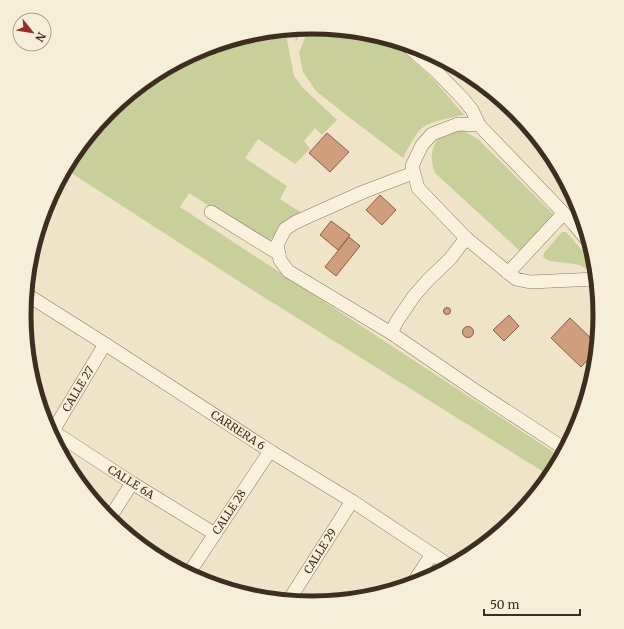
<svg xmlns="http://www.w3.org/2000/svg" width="624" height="629" font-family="Merriweather,serif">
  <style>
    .green { fill: #c9cf9b }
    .building { fill: #cf9f7d; stroke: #8d5f41 }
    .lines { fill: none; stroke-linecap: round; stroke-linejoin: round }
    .minor-casing { stroke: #8d765c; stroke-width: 14 }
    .minor { stroke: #faf1dc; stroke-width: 13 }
    .labels { text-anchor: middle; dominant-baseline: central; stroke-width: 3; stroke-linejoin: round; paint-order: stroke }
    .street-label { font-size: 11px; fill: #3d2e20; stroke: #f7eed8 }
    .rim { fill: none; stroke: #3d2e20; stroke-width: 5 }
  </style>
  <rect width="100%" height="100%" fill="#f0e4c8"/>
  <g class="green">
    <polygon points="306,27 296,41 293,28"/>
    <path d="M 315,27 L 368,32 L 388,38 L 433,79 L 464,115 C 453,117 431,121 422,128 C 414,135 408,149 403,158 L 346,115 L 316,91 L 303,72 L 299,53 L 306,35 Z"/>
    <polygon points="285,29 294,76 303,88 337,120 322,135 315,128 304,141 310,149 295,164 258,139 245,158 287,186 280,199 302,213 289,218 281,226 268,244 189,193 180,207 561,457 550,476 243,284 65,169 73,154 109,111 152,75 202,48 256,32"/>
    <path d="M 454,130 L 464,131 L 478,139 L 554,215 L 520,251 L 435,173 C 429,159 431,142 444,133 C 447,131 451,130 454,130 Z"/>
    <polygon points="562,232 566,232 595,265 596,274 591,272 580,265 567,263 549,261 543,257 544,253"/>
  </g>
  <g class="building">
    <polygon points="327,133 349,152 330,172 309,153"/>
    <polygon points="380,195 396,210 382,225 366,210"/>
    <polygon points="331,221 350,235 338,250 320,235"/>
    <polygon points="349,237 360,246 336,276 325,267"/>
    <circle cx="447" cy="311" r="3.5"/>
    <polygon points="509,315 519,326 504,341 493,330"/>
    <polygon points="570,318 597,344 596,351 581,367 551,338"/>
    <circle cx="468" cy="332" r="5.5"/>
  </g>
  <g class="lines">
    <g class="minor-casing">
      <g id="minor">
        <polyline points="404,43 436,71 464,100 472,110 479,125"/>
        <polyline points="413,173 363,192 296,222 285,229 277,245 280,260 288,271 391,333 476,391 565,449"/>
        <polyline points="211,212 279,254"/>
        <polyline points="582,216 574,224 479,125 458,124 432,134 422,145 412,166 418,188 466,238 516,279 530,282 597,279"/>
        <polyline points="574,224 591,245"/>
        <polyline points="508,273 563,214"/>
        <polyline points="26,294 105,344 270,451 352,501 450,566"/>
        <polyline points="391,333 397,321 414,296 428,280 450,259 466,238"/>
        <polyline points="48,428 132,483 215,534"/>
        <polyline points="51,434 105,344"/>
        <polyline points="109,519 132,483"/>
        <polyline points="189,573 270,451"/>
        <polyline points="413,583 432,554"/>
        <polyline points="289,600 352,501"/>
      </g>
    </g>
    <use href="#minor" class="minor"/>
  </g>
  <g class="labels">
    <g class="street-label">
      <text transform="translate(78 389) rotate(-59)">CALLE 27</text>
      <text transform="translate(238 430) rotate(33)">CARRERA 6</text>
      <text transform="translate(131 482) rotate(32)">CALLE 6A</text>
      <text transform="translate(229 512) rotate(-57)">CALLE 28</text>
      <text transform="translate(320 551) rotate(-58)">CALLE 29</text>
    </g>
  </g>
  <path d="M0 0H624V629H0ZM31 315a281 281 0 1 1 562 0a281 281 0 1 1-562 0Z" fill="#f7eed8" fill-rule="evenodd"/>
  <path class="rim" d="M31 315a281 281 0 1 1 562 0a281 281 0 1 1-562 0Z"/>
  <g transform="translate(32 32) rotate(120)"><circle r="19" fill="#f7eed8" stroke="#ada18e"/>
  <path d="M0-3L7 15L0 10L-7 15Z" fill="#9e2a2b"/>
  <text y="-6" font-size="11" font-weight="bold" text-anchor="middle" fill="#3d2e20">N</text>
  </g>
  <path d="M484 609v6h96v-6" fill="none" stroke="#3d2e20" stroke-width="2"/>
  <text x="490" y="609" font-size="12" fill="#3d2e20" stroke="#f7eed8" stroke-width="3" paint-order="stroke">50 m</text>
</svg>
